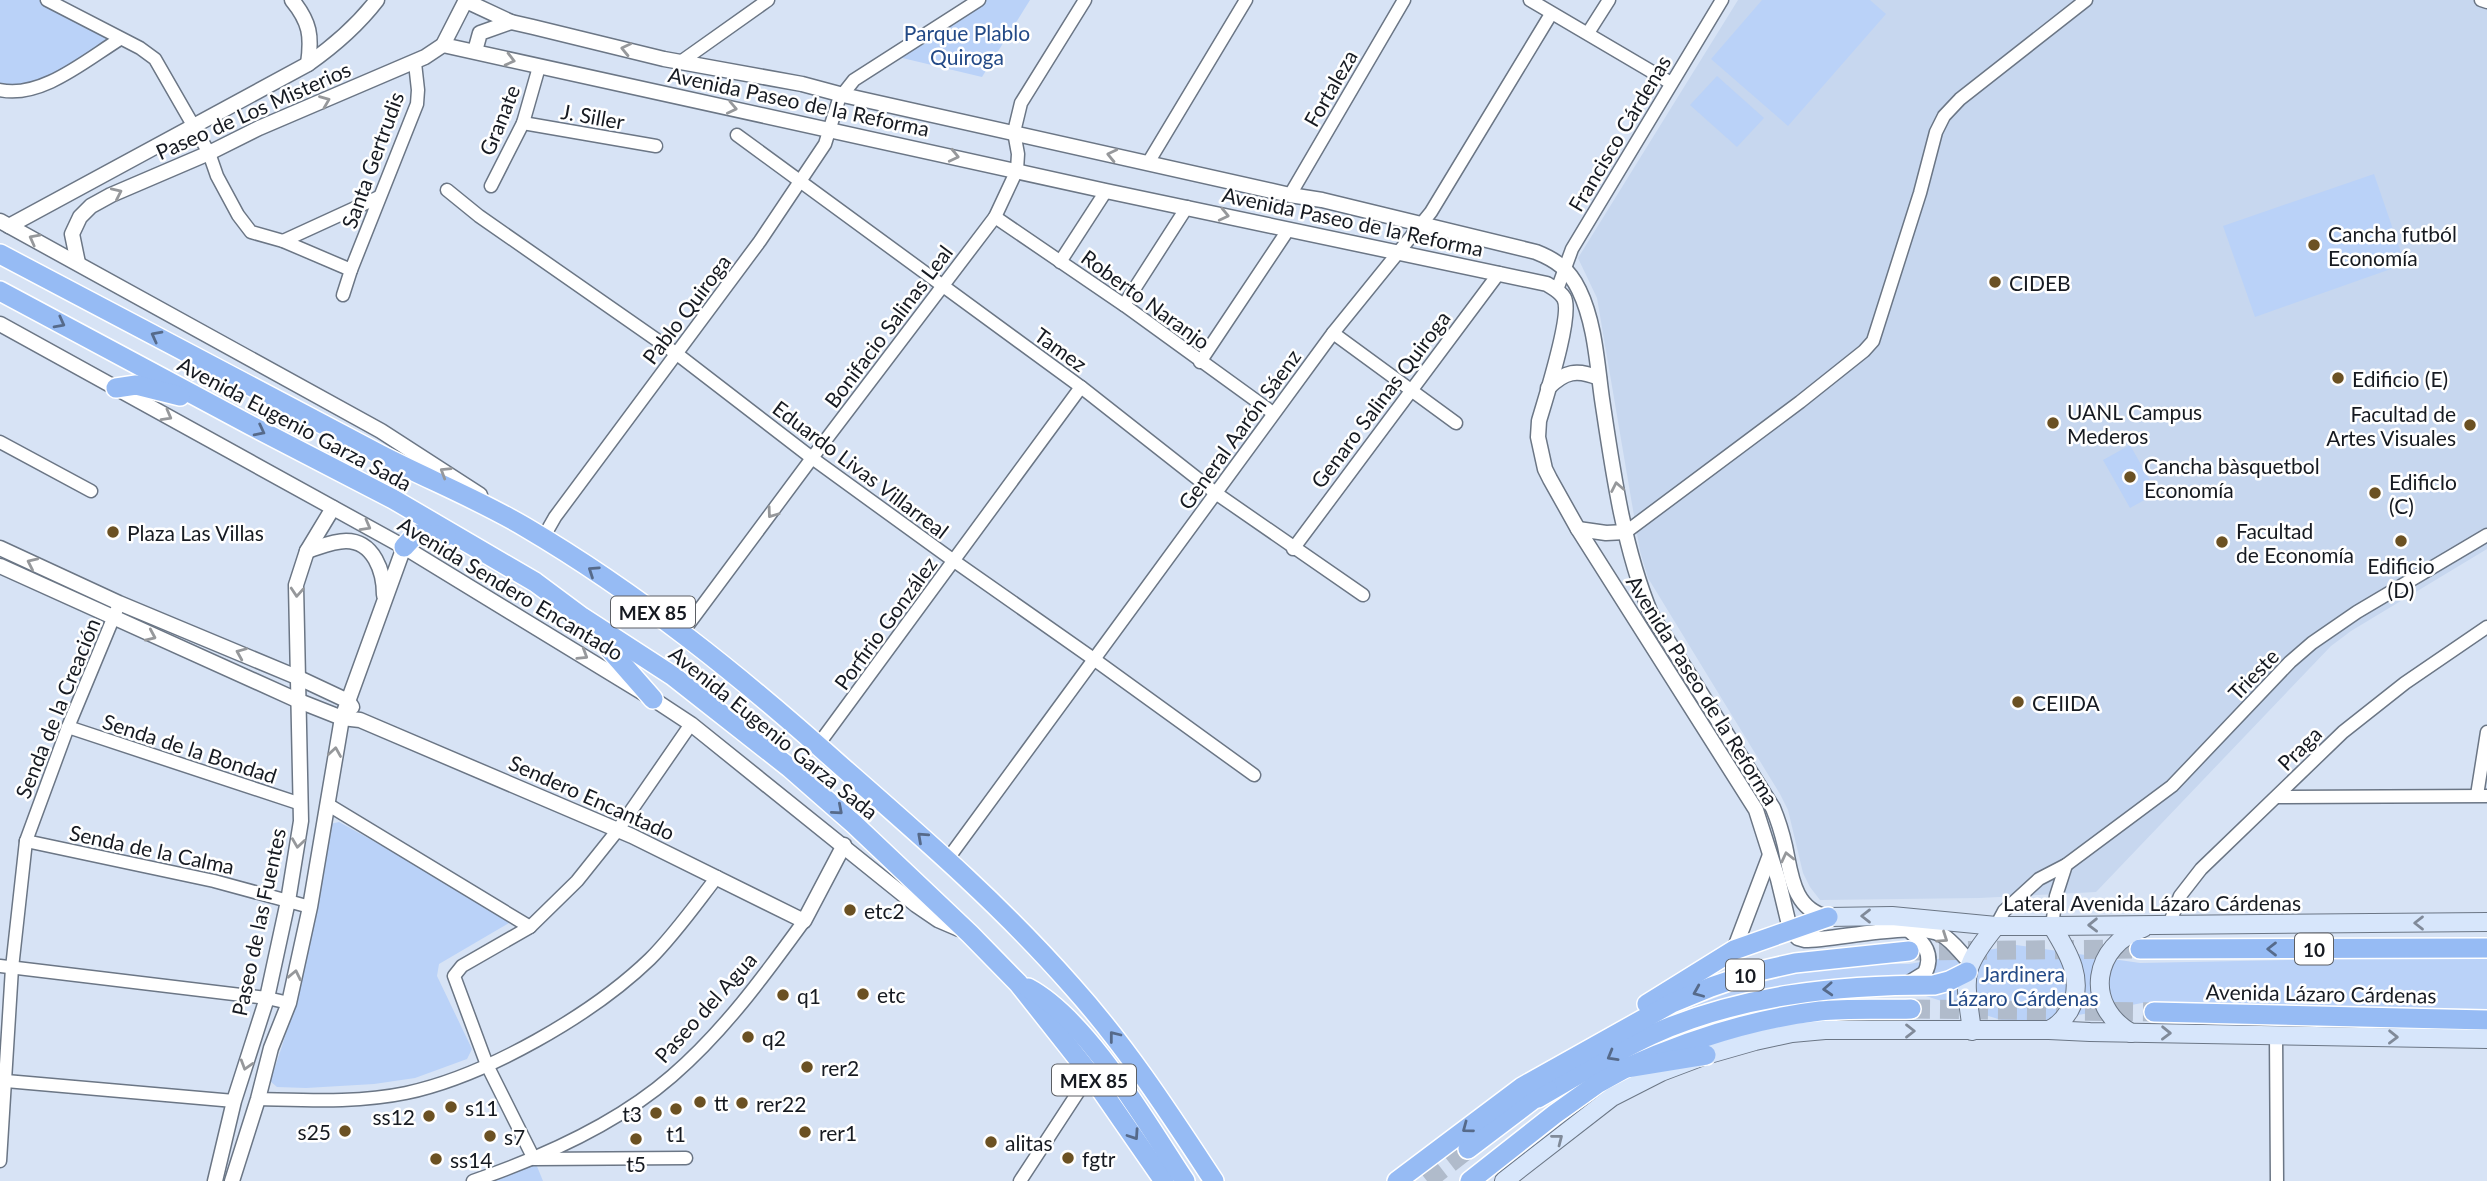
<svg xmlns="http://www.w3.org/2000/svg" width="2487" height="1181" font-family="Lato,sans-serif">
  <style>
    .built { fill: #c7d7ef }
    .green { fill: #bad2f8 }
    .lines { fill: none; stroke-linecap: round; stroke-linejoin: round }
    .trunk-tunnel { stroke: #b0bbcb; stroke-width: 19; stroke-dasharray: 19 10; stroke-linecap: butt }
    .minor-casing { stroke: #6b7685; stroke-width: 15 }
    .tertiary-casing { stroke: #6b7685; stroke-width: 17 }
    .secondary-casing { stroke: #6b7685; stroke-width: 20 }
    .trunk-casing { stroke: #fff; stroke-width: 22 }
    .minor { stroke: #fff; stroke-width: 12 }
    .tertiary { stroke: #fff; stroke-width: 14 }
    .secondary { stroke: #d7e6fb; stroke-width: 18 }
    .trunk { stroke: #96bbf4; stroke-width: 19 }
    .oneway { stroke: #96989b }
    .oneway2 { stroke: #566a8a }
    .oneway3 { stroke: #808a99 }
    .poi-dot { fill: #6b5123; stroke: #fff; stroke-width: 2.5 }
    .labels { text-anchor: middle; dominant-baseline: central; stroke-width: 5; stroke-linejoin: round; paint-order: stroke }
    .shield { fill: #fff; stroke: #5c5f64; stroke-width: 2 }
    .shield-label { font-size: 19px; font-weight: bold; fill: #161a21 }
    .park-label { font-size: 21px; fill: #234a87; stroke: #fff }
    .street-label { font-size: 21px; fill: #161a21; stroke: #fff }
    .poi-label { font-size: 21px; fill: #161a21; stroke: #fff; text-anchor: start }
  </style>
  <rect width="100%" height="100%" fill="#d7e3f5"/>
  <polygon class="built" points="1738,0 2487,0 2487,549 2351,631 2331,646 2096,892 1979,898 1820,900 1810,887 1803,873 1788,810 1780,794 1648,578 1640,551 1597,298 1578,258"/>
  <g class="green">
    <polygon points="0,0 47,0 120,39 41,87 0,90"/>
    <polygon points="983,0 1030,0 982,77 894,56"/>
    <polygon points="1762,0 1870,0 1886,14 1788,126 1711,59"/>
    <polygon points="1717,76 1764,118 1737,147 1690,105"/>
    <polygon points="2374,174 2405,264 2255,317 2223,226"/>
    <polygon points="2130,445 2157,493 2130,508 2103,460"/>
    <path d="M 339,822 L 506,914 L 509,923 L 439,964 L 437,976 L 472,1049 L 467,1059 L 415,1078 L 374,1084 L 306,1088 L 277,1087 L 270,1081 C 302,994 315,916 330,824 Z"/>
    <polygon points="2016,945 2140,963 2487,956 2487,1017 2142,1003 2020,1026 1907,990 1815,993 1619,1046 1691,1007 1731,992 1797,972 1868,964 1909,964"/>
    <polygon points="534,1159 543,1181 473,1181"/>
  </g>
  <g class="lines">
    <g class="trunk-tunnel">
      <polyline points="1910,951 2140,949"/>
      <polyline points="1911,1009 2154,1012"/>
      <polyline points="1427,1181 1468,1149"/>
    </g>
    <g class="minor-casing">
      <g id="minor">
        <polyline points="47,0 140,48 155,59 209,153 217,176 238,215 251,232 283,241 351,270 417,104 418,90 415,63"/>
        <polyline points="1530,0 1671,83"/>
        <polyline points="2481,0 2487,2"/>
        <polyline points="1588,33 1609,0"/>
        <polyline points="682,61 768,0"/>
        <path d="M 0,90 C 41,99 86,60 120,39"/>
        <polyline points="523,123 656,146"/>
        <polyline points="737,135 1081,387 1217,494 1363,595"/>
        <polyline points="1148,163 1246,0"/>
        <polyline points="491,186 523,123 539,67"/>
        <polyline points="447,190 479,216 677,354 812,458 954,561 1095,660 1254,775"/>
        <polyline points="1290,195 1404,0"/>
        <polyline points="995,217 1124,305 1273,413"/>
        <polyline points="283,241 379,197"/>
        <polyline points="1060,262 1106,191"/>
        <polyline points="1557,290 1572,249 1722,0"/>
        <polyline points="343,295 351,270"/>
        <polyline points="1124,305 1187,207"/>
        <polyline points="1333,333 1456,423"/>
        <polyline points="1200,362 1288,230"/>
        <polyline points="0,442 91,491"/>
        <polyline points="1626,532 1800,402 1864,351 1873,341 1920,193 1936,132 1944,116 1960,99 2086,0"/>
        <polyline points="543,538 555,517 760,241 825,144 839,99 854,80 979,0"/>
        <polyline points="1293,549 1499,273"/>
        <polyline points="682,633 812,458 995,217 1017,170 1018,154 1014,132 1021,103 1085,0"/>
        <polyline points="68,727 301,804"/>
        <polyline points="818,745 1081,387"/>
        <polyline points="2477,795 2487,732"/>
        <polyline points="2277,797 2487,796"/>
        <polyline points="327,804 530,927"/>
        <polyline points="26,841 214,881 310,907"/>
        <polyline points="947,860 1333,333 1431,212 1551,14"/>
        <polyline points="2169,925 2180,896 2201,869 2343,732 2405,683 2487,627"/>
        <polyline points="1996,926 2004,911 2039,879 2066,865 2172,786 2290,662 2312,643 2357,612 2487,535"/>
        <polyline points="2052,926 2056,896 2066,865"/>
        <polyline points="0,966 267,998 289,1003"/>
        <polyline points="2276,1035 2277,1181"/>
        <polyline points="6,1081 234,1101"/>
        <path d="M 258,1099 C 307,1100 358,1103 406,1093 C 486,1076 592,1015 650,959 C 675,934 696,904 717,877"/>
        <polyline points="686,1158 534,1159 487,1065 454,976 462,966 530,927 577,881 617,831 691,724"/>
        <polyline points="0,1161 12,968 26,841 68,727 117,609"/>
        <path d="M 473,1181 C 540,1158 618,1123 672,1076 C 724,1031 764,976 804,921"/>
        <polyline points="1020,1181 1090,1074"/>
      </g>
    </g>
    <g class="tertiary-casing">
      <g id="tertiary">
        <path d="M 292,0 C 310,22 312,36 308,64"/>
        <path d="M 466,1 L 511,22 L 533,27 L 664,59 L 802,84 L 843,95 L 1290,195 L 1322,200 L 1536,252 C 1556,260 1569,269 1579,290 C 1595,323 1597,363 1602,399 C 1613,472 1623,546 1651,614 L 1773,808 C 1778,820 1782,833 1785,846 C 1791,874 1793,910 1828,917"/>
        <path d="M 443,45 L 1106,191 L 1547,284 C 1553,288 1560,291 1564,298 C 1573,314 1545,400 1539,421 L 1538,437 L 1545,469 L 1550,479 L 1578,529 L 1756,810 L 1778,879 L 1790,929 L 1798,938 L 1805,940 C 1837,940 1916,920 1942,935 C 1953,941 1961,954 1970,962"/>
        <polyline points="475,51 480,33 511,22"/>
        <polyline points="0,221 381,431 480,495"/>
        <path d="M 9,226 L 308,64 C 335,45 357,26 377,0"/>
        <polyline points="78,263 72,234 80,217 91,206 111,195 209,153 259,128 425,57 443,45 466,0"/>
        <polyline points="0,324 404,547 653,699 691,724 916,905 938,920 959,929"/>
        <path d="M 1548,388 C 1565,371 1577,369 1599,378"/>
        <polyline points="1578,529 1606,533 1626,532"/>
        <polyline points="0,548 119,603 299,678 348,701 352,707"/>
        <path d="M 307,551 C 320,547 333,541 346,541 C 374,541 384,572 384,595"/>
        <polyline points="0,566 299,701 342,718 360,720 632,836 804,921 844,845"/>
        <polyline points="1734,950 1770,855"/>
        <path d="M 1907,984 L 1925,973 C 1934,954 1924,943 1910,931"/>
        <polyline points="215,1181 234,1101 267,998 288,901 301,821 296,585 307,551 333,508"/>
        <polyline points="232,1181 258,1099 271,1048 289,1003 310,907 342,718 404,547"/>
      </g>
    </g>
    <g class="secondary-casing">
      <g id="secondary">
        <polyline points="1828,917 1892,916 1996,926 2052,926 2487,922"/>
        <path d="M 2049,1030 C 2058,1026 2064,1019 2069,1011 C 2086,981 2068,952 2052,926"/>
        <path d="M 1972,1031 C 1965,976 1959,971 1996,926"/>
        <path d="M 2131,1033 C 2083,1005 2093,945 2143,928"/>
        <polyline points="1504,1181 1612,1097 1661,1072 1706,1055 1755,1041 1792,1033 1825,1030 2049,1030 2090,1032 2487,1039"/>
      </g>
    </g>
    <g class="trunk-casing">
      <g id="trunk">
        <path d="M 0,254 C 127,320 253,387 379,454 C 427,479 478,499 525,527 C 639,594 743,678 841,766 C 921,836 1002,906 1072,986 C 1126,1046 1170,1114 1214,1181"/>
        <polyline points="0,291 250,425 393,499 535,582 582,617 673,676 790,768 854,824 970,934 1018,983 1090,1074 1164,1181"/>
        <polyline points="116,388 136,385 180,396"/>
        <polyline points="404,547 416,534 446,536"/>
        <polyline points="596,634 653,699"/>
        <polyline points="2140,949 2487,948"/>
        <path d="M 1028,988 C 1088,1020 1147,1124 1185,1181"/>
        <polyline points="1647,1004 1734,950 1828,917"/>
        <polyline points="2154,1012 2487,1020"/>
        <path d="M 1626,1068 C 1688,1040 1753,1019 1820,1011 C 1850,1008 1881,1010 1911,1009"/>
        <path d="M 1538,1098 C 1575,1077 1612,1053 1651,1035 C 1739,995 1838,985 1934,985 L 1949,981 L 1967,972"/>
        <polyline points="1468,1149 1547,1089"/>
        <polyline points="1397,1181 1522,1087 1672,1003 1711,987 1755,972 1795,963 1909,951"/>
        <polyline points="1470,1181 1555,1114 1597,1084 1626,1068 1706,1055"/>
      </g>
    </g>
    <use href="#minor" class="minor"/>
    <use href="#tertiary" class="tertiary"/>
    <use href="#secondary" class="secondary"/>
    <use href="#trunk" class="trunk"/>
  </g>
  <defs><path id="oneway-chevron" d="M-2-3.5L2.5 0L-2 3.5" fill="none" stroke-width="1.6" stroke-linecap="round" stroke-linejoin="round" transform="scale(1.75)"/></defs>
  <g class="oneway">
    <use href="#oneway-chevron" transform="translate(626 49) rotate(-167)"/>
    <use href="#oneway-chevron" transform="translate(510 60) rotate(14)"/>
    <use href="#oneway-chevron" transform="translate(325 101) rotate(-22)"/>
    <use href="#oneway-chevron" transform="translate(732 108) rotate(12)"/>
    <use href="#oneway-chevron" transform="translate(1112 155) rotate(-167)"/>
    <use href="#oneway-chevron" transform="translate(954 156) rotate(13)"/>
    <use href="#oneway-chevron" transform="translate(117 193) rotate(-25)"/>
    <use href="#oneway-chevron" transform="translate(1224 215) rotate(13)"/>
    <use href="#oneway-chevron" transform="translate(34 239) rotate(-152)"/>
    <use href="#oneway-chevron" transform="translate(167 416) rotate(29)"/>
    <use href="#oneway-chevron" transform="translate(445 472) rotate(-148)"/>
    <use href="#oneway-chevron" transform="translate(1617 487) rotate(-101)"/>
    <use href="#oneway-chevron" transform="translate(772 513) rotate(126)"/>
    <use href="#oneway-chevron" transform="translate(366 526) rotate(29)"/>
    <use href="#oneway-chevron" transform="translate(32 563) rotate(-155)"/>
    <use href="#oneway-chevron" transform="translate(297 592) rotate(94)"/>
    <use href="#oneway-chevron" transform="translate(151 636) rotate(24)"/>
    <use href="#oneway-chevron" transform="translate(241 653) rotate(-157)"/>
    <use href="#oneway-chevron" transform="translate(583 655) rotate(32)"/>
    <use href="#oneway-chevron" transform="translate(335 752) rotate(-81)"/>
    <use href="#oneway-chevron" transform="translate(298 843) rotate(98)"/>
    <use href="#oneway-chevron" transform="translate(1787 857) rotate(-103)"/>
    <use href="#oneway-chevron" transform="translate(1943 938) rotate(34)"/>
    <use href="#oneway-chevron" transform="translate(295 975) rotate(-78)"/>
    <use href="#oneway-chevron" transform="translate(246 1065) rotate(107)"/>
  </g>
  <g class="oneway2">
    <use href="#oneway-chevron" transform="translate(60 323) rotate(28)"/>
    <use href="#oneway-chevron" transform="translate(156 336) rotate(-152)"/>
    <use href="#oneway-chevron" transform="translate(260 431) rotate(27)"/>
    <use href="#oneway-chevron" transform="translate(593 571) rotate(-146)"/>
    <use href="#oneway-chevron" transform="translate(838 810) rotate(41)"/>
    <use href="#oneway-chevron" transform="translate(922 837) rotate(-138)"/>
    <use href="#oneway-chevron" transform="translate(2272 949) rotate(180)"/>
    <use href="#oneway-chevron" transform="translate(1828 989) rotate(177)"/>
    <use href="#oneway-chevron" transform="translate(1698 992) rotate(157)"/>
    <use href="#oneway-chevron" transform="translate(1114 1036) rotate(-128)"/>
    <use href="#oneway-chevron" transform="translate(1612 1056) rotate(150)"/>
    <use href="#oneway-chevron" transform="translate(1467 1128) rotate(143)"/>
    <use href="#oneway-chevron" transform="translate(1134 1135) rotate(56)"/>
  </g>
  <g class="oneway3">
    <use href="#oneway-chevron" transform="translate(1866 916) rotate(180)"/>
    <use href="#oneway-chevron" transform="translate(2419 923) rotate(180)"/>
    <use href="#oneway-chevron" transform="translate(2093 925) rotate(179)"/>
    <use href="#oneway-chevron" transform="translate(1910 1031)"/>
    <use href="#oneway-chevron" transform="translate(2166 1033) rotate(1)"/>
    <use href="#oneway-chevron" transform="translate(2393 1037) rotate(1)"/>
    <use href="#oneway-chevron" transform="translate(1558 1139) rotate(-38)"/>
  </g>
  <g class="poi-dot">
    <circle cx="2314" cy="245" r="7"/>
    <circle cx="1995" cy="282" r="7"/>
    <circle cx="2338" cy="378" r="7"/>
    <circle cx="2053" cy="423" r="7"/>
    <circle cx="2470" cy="425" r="7"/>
    <circle cx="2130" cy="477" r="7"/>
    <circle cx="2375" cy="493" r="7"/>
    <circle cx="113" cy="532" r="7"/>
    <circle cx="2401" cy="541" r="7"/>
    <circle cx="2222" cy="542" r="7"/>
    <circle cx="2018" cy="702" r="7"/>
    <circle cx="850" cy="910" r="7"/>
    <circle cx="863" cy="994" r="7"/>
    <circle cx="783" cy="995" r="7"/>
    <circle cx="748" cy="1037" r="7"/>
    <circle cx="807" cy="1067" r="7"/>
    <circle cx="700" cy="1102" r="7"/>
    <circle cx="742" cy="1103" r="7"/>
    <circle cx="451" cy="1107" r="7"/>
    <circle cx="676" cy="1109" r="7"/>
    <circle cx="656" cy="1113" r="7"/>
    <circle cx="429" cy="1116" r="7"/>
    <circle cx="345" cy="1131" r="7"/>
    <circle cx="805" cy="1132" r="7"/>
    <circle cx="490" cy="1136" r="7"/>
    <circle cx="636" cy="1139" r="7"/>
    <circle cx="991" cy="1142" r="7"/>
    <circle cx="1068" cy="1158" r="7"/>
    <circle cx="436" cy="1159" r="7"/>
  </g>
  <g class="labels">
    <g class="shield">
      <rect x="611" y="596.5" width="84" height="31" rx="5"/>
      <rect x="2295" y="933.5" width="38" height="31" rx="5"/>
      <rect x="1726" y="959.5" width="38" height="31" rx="5"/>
      <rect x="1052" y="1064.5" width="84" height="31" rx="5"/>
    </g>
    <g class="shield-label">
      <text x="653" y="612">MEX 85</text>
      <text x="2314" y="949">10</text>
      <text x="1745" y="975">10</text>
      <text x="1094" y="1080">MEX 85</text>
    </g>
    <g class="park-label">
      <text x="967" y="32">Parque Plablo<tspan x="967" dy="24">Quiroga</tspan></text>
      <text x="2023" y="973">Jardinera<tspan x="2023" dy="24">Lázaro Cárdenas</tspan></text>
    </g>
    <g class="street-label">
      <text transform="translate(1330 88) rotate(-60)">Fortaleza</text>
      <text transform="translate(799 101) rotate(12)">Avenida Paseo de la Reforma</text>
      <text transform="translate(253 110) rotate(-24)">Paseo de Los Misterios</text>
      <text transform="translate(593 116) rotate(10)">J. Siller</text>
      <text transform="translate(499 120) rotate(-68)">Granate</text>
      <text transform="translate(1619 133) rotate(-59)">Francisco Cárdenas</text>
      <text transform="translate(372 160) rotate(-70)">Santa Gertrudis</text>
      <text transform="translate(1353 221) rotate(12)">Avenida Paseo de la Reforma</text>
      <text transform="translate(1146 299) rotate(36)">Roberto Naranjo</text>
      <text transform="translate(686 309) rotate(-53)">Pablo Quiroga</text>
      <text transform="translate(888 326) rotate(-53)">Bonifacio Salinas Leal</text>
      <text transform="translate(1061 349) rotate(36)">Tamez</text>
      <text transform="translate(1380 399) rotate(-53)">Genaro Salinas Quiroga</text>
      <text transform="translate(295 423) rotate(28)">Avenida Eugenio Garza Sada</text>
      <text transform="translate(1239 429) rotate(-54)">General Aarón Sáenz</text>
      <text transform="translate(861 469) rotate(37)">Eduardo Livas Villarreal</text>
      <text transform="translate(511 588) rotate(31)">Avenida Sendero Encantado</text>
      <text transform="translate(885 623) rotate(-54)">Porfirio González</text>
      <text transform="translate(2253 674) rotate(-46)">Trieste</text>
      <text transform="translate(1703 690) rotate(58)">Avenida Paseo de la Reforma</text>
      <text transform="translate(57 708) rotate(-68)">Senda de la Creación</text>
      <text transform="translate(774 732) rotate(39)">Avenida Eugenio Garza Sada</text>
      <text transform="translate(190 748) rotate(18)">Senda de la Bondad</text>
      <text transform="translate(2299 748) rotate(-45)">Praga</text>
      <text transform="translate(592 797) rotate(24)">Sendero Encantado</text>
      <text transform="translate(152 849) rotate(12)">Senda de la Calma</text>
      <text x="2152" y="902">Lateral Avenida Lázaro Cárdenas</text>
      <text transform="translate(258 922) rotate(-78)">Paseo de las Fuentes</text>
      <text transform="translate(2321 993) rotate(1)">Avenida Lázaro Cárdenas</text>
      <text transform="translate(705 1007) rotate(-48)">Paseo del Agua</text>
    </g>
    <g class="poi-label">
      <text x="2328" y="233">Cancha futból<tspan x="2328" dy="24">Economía</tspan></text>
      <text x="2009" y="282">CIDEB</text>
      <text x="2352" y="378">Edificio (E)</text>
      <text x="2067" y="411">UANL Campus<tspan x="2067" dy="24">Mederos</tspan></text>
      <text x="2456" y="413" text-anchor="end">Facultad de<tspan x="2456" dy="24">Artes Visuales</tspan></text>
      <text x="2144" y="465">Cancha bàsquetbol<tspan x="2144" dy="24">Economía</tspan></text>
      <text x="2389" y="481">EdificIo<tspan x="2389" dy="24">(C)</tspan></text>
      <text x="2236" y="530">Facultad<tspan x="2236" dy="24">de Economía</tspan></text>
      <text x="127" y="532">Plaza Las Villas</text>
      <text x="2401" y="565" text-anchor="middle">Edificio<tspan x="2401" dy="24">(D)</tspan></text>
      <text x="2032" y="702">CEIIDA</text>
      <text x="864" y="910">etc2</text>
      <text x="877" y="994">etc</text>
      <text x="797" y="995">q1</text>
      <text x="762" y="1037">q2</text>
      <text x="821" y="1067">rer2</text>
      <text x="714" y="1102">tt</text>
      <text x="756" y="1103">rer22</text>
      <text x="465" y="1107">s11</text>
      <text x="642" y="1113" text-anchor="end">t3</text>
      <text x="415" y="1116" text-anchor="end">ss12</text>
      <text x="331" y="1131" text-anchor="end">s25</text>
      <text x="819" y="1132">rer1</text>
      <text x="676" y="1133" text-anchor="middle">t1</text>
      <text x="504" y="1136">s7</text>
      <text x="1005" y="1142">alitas</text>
      <text x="1082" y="1158">fgtr</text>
      <text x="450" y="1159">ss14</text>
      <text x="636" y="1163" text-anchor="middle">t5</text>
    </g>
  </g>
</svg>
